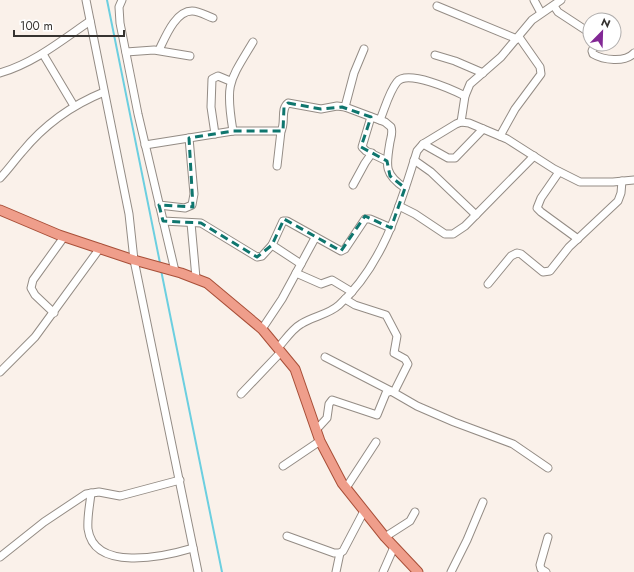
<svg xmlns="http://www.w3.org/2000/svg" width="634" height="572" font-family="Jost,sans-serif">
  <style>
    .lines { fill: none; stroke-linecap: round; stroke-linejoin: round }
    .stream { stroke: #6ccfe0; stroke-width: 2 }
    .minor-casing { stroke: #948c85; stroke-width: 9 }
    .major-casing { stroke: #a84f38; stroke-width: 11 }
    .minor { stroke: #fff; stroke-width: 7 }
    .major { stroke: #ef9e8b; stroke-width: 9 }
    .marked { fill: none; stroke: #0f766e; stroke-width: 3; stroke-dasharray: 8 5; stroke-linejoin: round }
  </style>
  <rect width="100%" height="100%" fill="#faf1ea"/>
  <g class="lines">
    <g class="stream">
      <polyline points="107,0 160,263"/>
      <polyline points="161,270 222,572"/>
    </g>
    <g class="minor-casing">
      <g id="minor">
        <polyline points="86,0 129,214 134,260 198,572"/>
        <polyline points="122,0 119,7 120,23 138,114 175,271"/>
        <polyline points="534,0 541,13"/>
        <polyline points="437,6 517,39"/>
        <polyline points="554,6 558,12 590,33"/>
        <path d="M 595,44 L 592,51 L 593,54 C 603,60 625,63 634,53"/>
        <path d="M 159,50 C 165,38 175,11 192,11 C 199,11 207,16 213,18"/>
        <polyline points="126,52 154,50 190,56"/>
        <polyline points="43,54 74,106"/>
        <polyline points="435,55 455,61 483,73"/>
        <path d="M 0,73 C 34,63 61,41 90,21"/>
        <polyline points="345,107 354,73 364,49"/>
        <polyline points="371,117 362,147 366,151 387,161"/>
        <path d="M 380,120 C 385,108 389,92 397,82 C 407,69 453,90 465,96"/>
        <polyline points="461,122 465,96 470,84 501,57 532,20 561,0"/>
        <path d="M 233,131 C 225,83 229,82 253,42"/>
        <polyline points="215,134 211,107 212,79 218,76 230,81"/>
        <polyline points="500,136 515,109 541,74 540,67 519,37"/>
        <polyline points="423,144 448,158 455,158 483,129"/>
        <path d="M 145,145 L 233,131 L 281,131 C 286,123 280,109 288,103 L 321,109 L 337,106 L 345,107 L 385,122 L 391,127 C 393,132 391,137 390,142 C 386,166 384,174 405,188"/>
        <polyline points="414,160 431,172 476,215"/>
        <polyline points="277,166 281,131"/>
        <polyline points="559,172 541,198 537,208 541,212 578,239"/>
        <path d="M 0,178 C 8,170 14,161 22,152 C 44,125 72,105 104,92"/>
        <polyline points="353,185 365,163 372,153"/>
        <polyline points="159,205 185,208 192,205 194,194 189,138"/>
        <polyline points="399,206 415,214 445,234 453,234 465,226 534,156"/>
        <polyline points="163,221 201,223 257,257 262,256 272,245"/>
        <polyline points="191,223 196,278"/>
        <polyline points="301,264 272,245 283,221 287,221 341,251 345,249 365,219 370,219 391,228"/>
        <polyline points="296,273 321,284 332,280 352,292"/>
        <polyline points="488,284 511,256 517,253 521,254 543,272 550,271 569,247 618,201 621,193 622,181"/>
        <polyline points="345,299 355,305 386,315 397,336 394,353 405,359 408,364 394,392"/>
        <polyline points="54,313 35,295 31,288 33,280 64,237"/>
        <polyline points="262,329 282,299 315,238"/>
        <path d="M 278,348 C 285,340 292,329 301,324 C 313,316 328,315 339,305 C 383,265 400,206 417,151 L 423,144 L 456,124 L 461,122 L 469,123 L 507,139 L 554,169 L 580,182 L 613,182 L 634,180"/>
        <polyline points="325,357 391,391"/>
        <polyline points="0,372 35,337 100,248"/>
        <polyline points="241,394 281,352"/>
        <polyline points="316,430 327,418 329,404 332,400 377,415 386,393 391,391 417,406 454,422 513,444 548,468"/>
        <polyline points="283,466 320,441"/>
        <polyline points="346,488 376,442"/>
        <path d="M 91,493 C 90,504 87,517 88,529 C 94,572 163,557 193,548"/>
        <polyline points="287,536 334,553 340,553 343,551 364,511"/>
        <polyline points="385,537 410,521 415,512"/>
        <polyline points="0,557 44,522 86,494 99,492 120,496 180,480"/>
        <polyline points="336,572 340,553"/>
        <polyline points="383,572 394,547"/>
        <polyline points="451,572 467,540 483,502"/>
        <polyline points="546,572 541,569 540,565 548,537"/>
      </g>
    </g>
    <g class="major-casing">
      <polyline id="major" points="0,210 59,235 134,260 181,273 207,283 262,329 295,369 320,441 342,483 385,537 418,572"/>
    </g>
    <use href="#minor" class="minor"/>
    <use href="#major" class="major"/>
  </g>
  <path class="marked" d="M 288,103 L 321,109 L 342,107 L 371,117 L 361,147 L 387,161 L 390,176 L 405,188 L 391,228 L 365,216 L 341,251 L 284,219 L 272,245 L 257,257 L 201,223 L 163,221 L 159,205 L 193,207 L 189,138 L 233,131 L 283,131 L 284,107 Z"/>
  <g transform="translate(602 32) rotate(23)"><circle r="19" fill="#ffffff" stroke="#afadac"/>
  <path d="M0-3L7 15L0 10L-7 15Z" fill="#822895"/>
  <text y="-6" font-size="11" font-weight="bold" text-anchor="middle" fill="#363330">N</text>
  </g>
  <path d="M14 30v6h110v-6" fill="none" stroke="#363330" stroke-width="2"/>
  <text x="20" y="30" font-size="12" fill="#363330" stroke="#ffffff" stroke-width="3" paint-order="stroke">100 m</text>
</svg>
